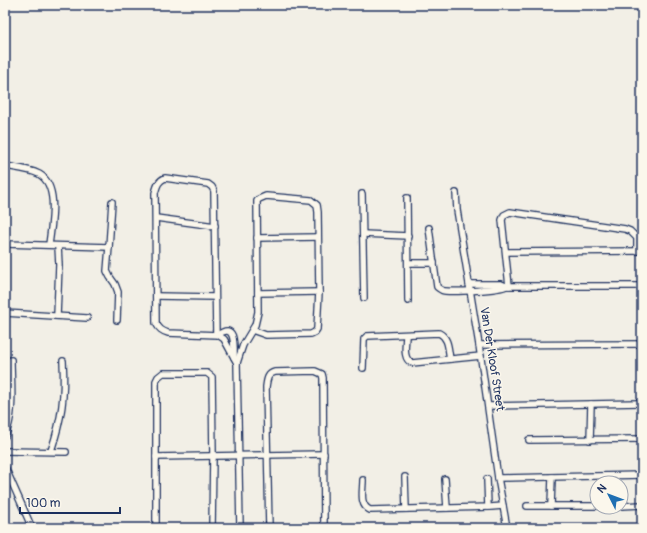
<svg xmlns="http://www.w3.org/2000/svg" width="647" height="533" font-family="Pangolin,sans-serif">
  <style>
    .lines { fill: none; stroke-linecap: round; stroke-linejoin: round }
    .street-casing { stroke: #1b2f5e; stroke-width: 8 }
    .street { stroke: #fbf7ec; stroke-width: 5.5 }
    .labels { text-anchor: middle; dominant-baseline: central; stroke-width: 3; stroke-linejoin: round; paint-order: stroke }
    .street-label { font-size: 12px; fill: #1b2f5e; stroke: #fbf7ec }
  </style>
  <rect width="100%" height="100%" fill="#f2efe6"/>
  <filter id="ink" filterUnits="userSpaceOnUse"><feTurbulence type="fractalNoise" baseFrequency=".025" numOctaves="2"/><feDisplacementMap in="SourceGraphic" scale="8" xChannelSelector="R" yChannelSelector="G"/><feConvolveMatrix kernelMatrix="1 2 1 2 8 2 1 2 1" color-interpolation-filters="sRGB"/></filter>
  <g filter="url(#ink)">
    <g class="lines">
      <g class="street-casing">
        <g id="street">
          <path d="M 5,166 C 16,168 29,169 39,174 C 60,186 51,226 49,245"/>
          <polyline points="456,193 457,210 479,345 498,478 507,528"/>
          <polyline points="362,194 364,298"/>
          <polyline points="407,198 408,301"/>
          <polyline points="156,218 215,226"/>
          <path d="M 429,228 L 437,287 C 440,289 442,291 445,291 C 455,292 499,290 506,286"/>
          <polyline points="363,234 408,236"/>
          <polyline points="257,238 318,237"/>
          <polyline points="5,244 109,247 112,202"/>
          <polyline points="109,247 107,271 110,277 115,284 118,292 117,320"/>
          <polyline points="506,252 642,251"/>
          <polyline points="408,263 434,263"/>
          <polyline points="469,284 501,284 506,286 642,286"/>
          <polyline points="509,286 502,220 504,215 510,212 625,229 630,231 637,238 637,251"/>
          <polyline points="258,293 319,292"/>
          <polyline points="156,296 215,297"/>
          <polyline points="5,313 87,318"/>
          <polyline points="57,316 59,265 58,246"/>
          <path d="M 216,335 L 214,191 L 212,187 L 208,184 L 165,178 C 158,181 157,186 155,193 L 156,323 C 159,329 162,331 168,333 L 218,335 L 224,339 L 237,363"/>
          <path d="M 218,335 C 236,321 234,347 234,357"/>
          <path d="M 406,335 C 406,344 402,359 412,363 L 481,356"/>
          <polyline points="479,345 642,344"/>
          <path d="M 363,368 L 364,339 L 367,336 L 439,333 C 449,338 448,349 450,359"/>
          <polyline points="488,406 640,403"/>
          <path d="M 5,436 C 15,413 11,385 11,360"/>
          <polyline points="529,440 642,439"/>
          <polyline points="590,440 591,404"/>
          <polyline points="5,451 66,452"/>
          <path d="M 51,451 C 62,418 65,396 63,361"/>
          <polyline points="156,457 324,454"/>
          <polyline points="5,467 32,528"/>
          <polyline points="405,477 406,509"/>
          <polyline points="498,478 642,475"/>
          <polyline points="445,479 447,508"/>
          <polyline points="487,479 488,507"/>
          <path d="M 363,480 C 363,491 359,505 370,510 L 491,507 L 503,506"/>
          <polyline points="527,506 597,506"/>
          <polyline points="551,506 552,477"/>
          <polyline points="621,506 642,505"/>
          <polyline points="156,528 156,381 158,377 163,373 207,373 212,377 213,456 212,528"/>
          <polyline points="240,528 237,363 243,345 255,325 258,312 257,201 259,199 266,196 311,200 317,205 318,212 319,292 317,329 315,332 311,334 266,335 252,330"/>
          <path d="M 269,528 L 266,387 C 267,380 267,374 275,372 L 315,371 L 322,374 L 323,378 L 324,528"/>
        </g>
      </g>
      <use href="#street" class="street"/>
    </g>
  </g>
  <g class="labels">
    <g class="street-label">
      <text transform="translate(492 359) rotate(81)">Van Der Kloof Street</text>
    </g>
  </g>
  <rect width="647" height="533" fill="none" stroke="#fbf7ec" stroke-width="20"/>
  <rect x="10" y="10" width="627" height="513" fill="none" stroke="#1b2f5e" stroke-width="1.5" filter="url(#ink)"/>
  <g transform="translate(609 495) rotate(312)"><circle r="19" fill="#fbf7ec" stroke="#a1a7b3"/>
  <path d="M0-3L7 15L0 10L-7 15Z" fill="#1f6fb2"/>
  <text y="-6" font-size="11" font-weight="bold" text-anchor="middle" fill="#1b2f5e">N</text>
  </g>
  <path d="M20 507v6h100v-6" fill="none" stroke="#1b2f5e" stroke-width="2"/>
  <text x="26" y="507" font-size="12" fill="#1b2f5e" stroke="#fbf7ec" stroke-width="3" paint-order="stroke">100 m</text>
</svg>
